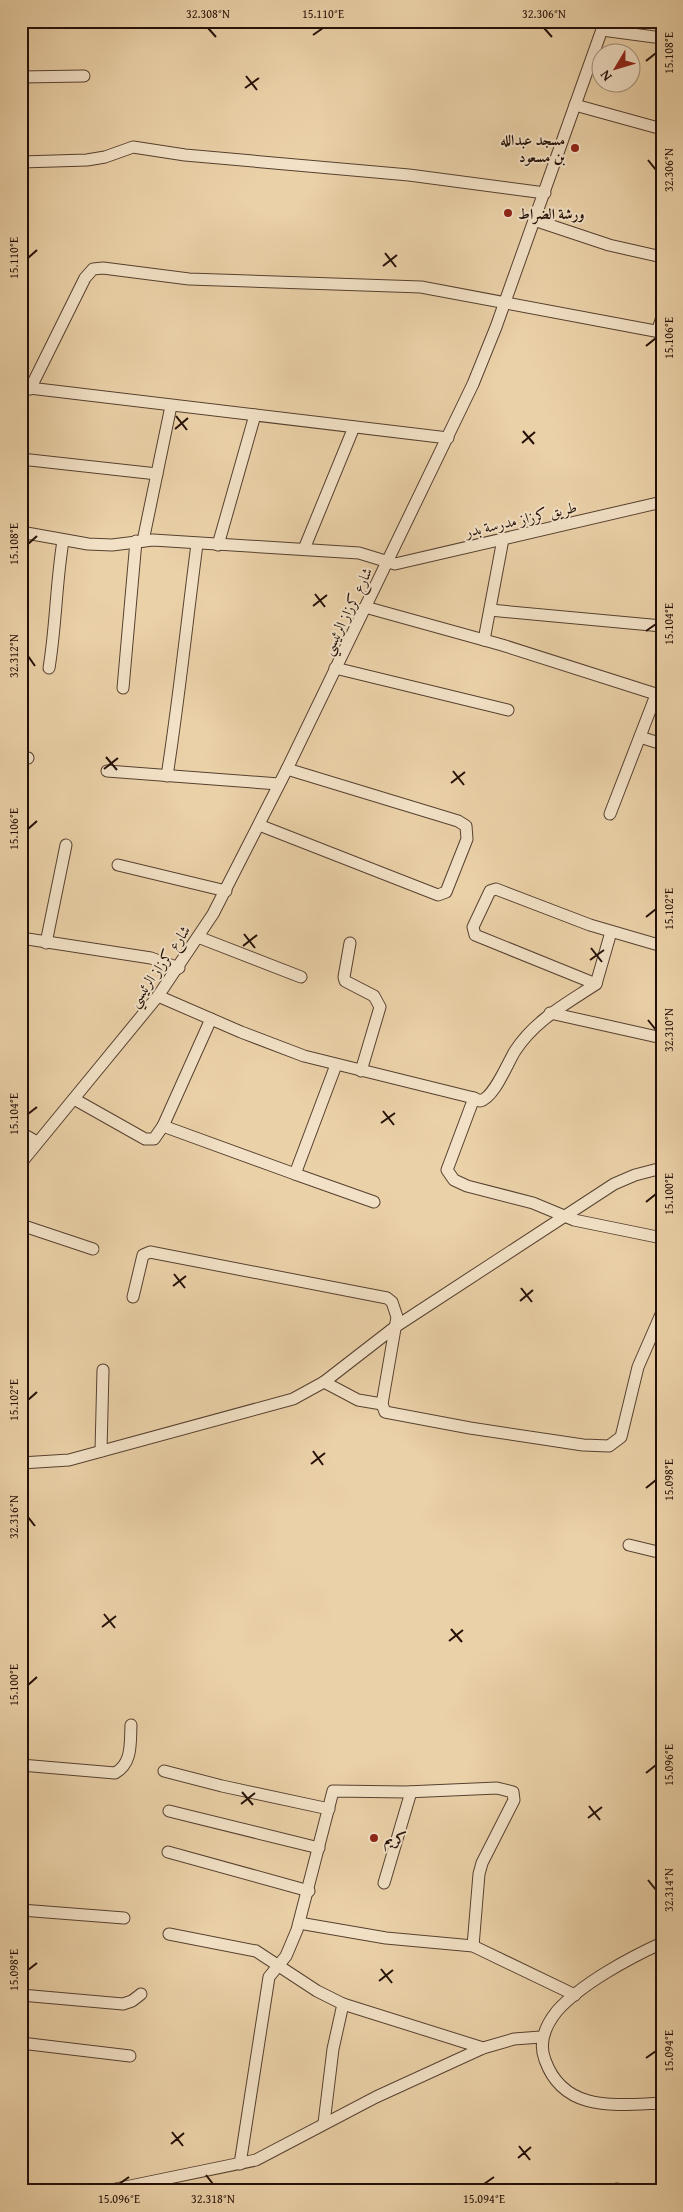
<svg xmlns="http://www.w3.org/2000/svg" width="683" height="2212" font-family="'Gentium Book Plus',Amiri,serif">
  <style>
    .lines { fill: none; stroke-linecap: round; stroke-linejoin: round }
    .minor-casing { stroke: #564030; stroke-width: 13 }
    .minor { stroke: #f2e1c6; stroke-width: 11 }
    .ticks { fill: none; stroke: #241008; stroke-width: 2 }
    .poi-dot { fill: #8f2418; stroke: #f2e1c6; stroke-width: 2 }
    .labels { text-anchor: middle; dominant-baseline: central; stroke-width: 4; stroke-linejoin: round; paint-order: stroke }
    .poi-label { font-size: 15px; font-weight: bold; fill: #241008; stroke: #f2e1c6; text-anchor: start }
    .street-label { font-size: 15px; fill: #241008; stroke: #f2e1c6 }
    .neatline { fill: none; stroke: #241008; stroke-width: 2 }
    .ticks-label { font-size: 12px; text-anchor: middle; fill: #241008 }
  </style>
  <rect width="100%" height="100%" fill="#ebd1a8"/>
  <filter id="stains"><feTurbulence type="fractalNoise" baseFrequency=".004" numOctaves="4"/><feColorMatrix values="0 0 0 0 .2 0 0 0 0 .09 0 0 0 0 .02 0 0 0 .5 -.17"/></filter>
  <radialGradient id="worn" r=".72"><stop offset=".6" stop-color="#630" stop-opacity="0"/><stop offset="1" stop-color="#630" stop-opacity=".3"/></radialGradient>
  <g class="lines">
    <g class="minor-casing">
      <g id="minor">
        <polyline points="602,30 662,38"/>
        <polyline points="21,77 84,76"/>
        <polyline points="575,105 662,129"/>
        <polyline points="21,162 87,160 105,157 133,147 185,155 409,175 545,193"/>
        <polyline points="534,220 609,245 662,257"/>
        <polyline points="21,387 448,438"/>
        <polyline points="30,389 85,278 93,269 103,268 189,279 421,287 655,331 658,329 662,317"/>
        <polyline points="21,459 157,474"/>
        <polyline points="21,532 88,544 112,545 153,540 359,553 395,564 662,502"/>
        <polyline points="143,541 171,406"/>
        <polyline points="218,545 255,415"/>
        <polyline points="304,549 354,427"/>
        <polyline points="365,607 502,645 662,696"/>
        <polyline points="490,610 662,626"/>
        <polyline points="484,640 503,539"/>
        <path d="M 49,668 C 56,626 56,583 63,541"/>
        <polyline points="335,668 508,710"/>
        <polyline points="123,688 136,541"/>
        <polyline points="640,737 662,744"/>
        <polyline points="21,757 28,758"/>
        <polyline points="107,771 279,784"/>
        <path d="M 167,776 C 179,699 187,621 197,544"/>
        <polyline points="610,814 656,695"/>
        <polyline points="259,825 438,895 446,892 467,839 466,826 458,821 287,769"/>
        <polyline points="118,865 226,891"/>
        <path d="M 611,932 L 596,984 C 566,1004 535,1020 515,1051 C 507,1064 494,1098 480,1101 L 474,1098 L 447,1170 L 454,1180 L 467,1186 L 533,1203 L 574,1220 L 662,1238"/>
        <polyline points="198,937 301,977"/>
        <polyline points="21,938 151,958 179,968"/>
        <polyline points="46,943 66,845"/>
        <polyline points="350,943 344,977 345,981 374,996 380,1007 361,1071"/>
        <polyline points="596,984 475,935 473,927 490,891 496,889 590,925 662,946"/>
        <polyline points="158,996 241,1032 304,1056 474,1098"/>
        <polyline points="550,1013 662,1038"/>
        <polyline points="336,1065 295,1174 374,1202"/>
        <polyline points="74,1099 145,1139 154,1139 163,1126 211,1019"/>
        <polyline points="163,1126 295,1174"/>
        <polyline points="21,1133 37,1142"/>
        <polyline points="21,1163 158,996 213,914 287,769 473,384 496,327 605,21"/>
        <polyline points="21,1225 93,1249"/>
        <polyline points="133,1297 143,1255 150,1252 387,1298 392,1302 397,1317 382,1404 385,1412 470,1428 583,1445 609,1446 621,1437 638,1367 662,1312"/>
        <polyline points="324,1382 358,1400 382,1404"/>
        <polyline points="101,1451 103,1370"/>
        <polyline points="21,1463 69,1460 293,1399 324,1382 395,1327 614,1184 635,1175 662,1168"/>
        <polyline points="629,1545 662,1553"/>
        <path d="M 21,1765 L 115,1773 C 133,1763 130,1742 131,1725"/>
        <polyline points="164,1771 222,1786 329,1809"/>
        <polyline points="169,1811 319,1848"/>
        <polyline points="168,1852 309,1891"/>
        <polyline points="384,1883 411,1792"/>
        <polyline points="21,1910 124,1918"/>
        <polyline points="299,1923 386,1938 473,1946 575,1995"/>
        <polyline points="169,1934 256,1951 317,1991 343,2004 333,2049 324,2123"/>
        <path d="M 662,1943 C 629,1958 581,1984 557,2011 C 545,2026 538,2042 545,2060 C 564,2113 616,2105 662,2103"/>
        <polyline points="21,1995 123,2004 132,2001 141,1994"/>
        <polyline points="343,2004 483,2048"/>
        <polyline points="21,2043 130,2056"/>
        <polyline points="240,2164 269,1977 286,1956 297,1930 333,1791 406,1792 497,1788 513,1792 514,1800 482,1863 479,1874 473,1946"/>
        <polyline points="106,2191 256,2160 376,2097 483,2048 514,2039 541,2037"/>
        <polyline points="616,2191 617,2189"/>
      </g>
    </g>
    <use href="#minor" class="minor"/>
  </g>
  <path class="ticks" d="M 208,28 L 216,37M 544,28 L 552,37M 313,35 L 323,28M 646,61 L 656,53M 246,76 L 257,90M 245,88 L 259,78M 648,160 L 656,170M 385,253 L 396,267M 28,258 L 37,250M 383,266 L 397,255M 646,346 L 656,338M 176,416 L 187,430M 175,429 L 188,418M 523,431 L 534,444M 522,443 L 535,432M 28,544 L 37,536M 315,594 L 325,607M 313,606 L 327,595M 646,631 L 656,624M 28,656 L 35,666M 106,757 L 117,770M 104,769 L 118,758M 453,771 L 464,785M 451,783 L 465,772M 28,829 L 37,821M 646,917 L 656,909M 244,934 L 255,948M 243,946 L 257,935M 591,948 L 602,962M 590,960 L 604,950M 648,1020 L 656,1030M 383,1111 L 394,1125M 28,1114 L 37,1107M 381,1123 L 395,1113M 646,1202 L 656,1194M 174,1274 L 185,1288M 173,1286 L 186,1276M 521,1288 L 532,1302M 520,1301 L 533,1290M 28,1400 L 37,1392M 313,1451 L 323,1465M 311,1464 L 325,1453M 646,1488 L 656,1480M 28,1517 L 35,1526M 104,1614 L 115,1628M 102,1627 L 116,1616M 451,1629 L 462,1642M 449,1641 L 463,1630M 28,1685 L 37,1677M 646,1773 L 656,1765M 242,1792 L 253,1805M 241,1804 L 255,1793M 589,1806 L 600,1820M 588,1818 L 602,1807M 648,1880 L 656,1890M 381,1969 L 392,1983M 28,1970 L 37,1963M 379,1981 L 393,1970M 646,2058 L 656,2051M 172,2132 L 183,2146M 171,2144 L 184,2133M 519,2146 L 530,2160M 518,2158 L 531,2147M 206,2175 L 213,2184M 119,2184 L 129,2177M 484,2184 L 494,2177"/>
  <g class="poi-dot">
    <circle cx="575" cy="148" r="5"/>
    <circle cx="508" cy="213" r="5"/>
    <circle cx="374" cy="1838" r="5"/>
  </g>
  <g class="labels">
    <g class="poi-label">
      <text x="565" y="139" text-anchor="end">مسجد عبدالله<tspan x="565" dy="17">بن مسعود</tspan></text>
      <text x="518" y="213">ورشة الضراط</text>
      <text x="384" y="1838">كريم</text>
    </g>
    <g class="street-label">
      <text transform="translate(521 519) rotate(-13)">طريق كرزاز مدرسة بدر</text>
      <text transform="translate(347 611) rotate(-64)">شارع كرزاز الرئيسي</text>
      <text transform="translate(159 966) rotate(-55)">شارع كرزاز الرئيسي</text>
    </g>
  </g>
  <rect width="683" height="2212" fill="none" stroke="#ebd1a8" stroke-width="55"/>
  <g transform="translate(616 68) rotate(232)"><circle r="24" fill="#f2e1c6" stroke="#a08d7a"/>
  <path d="M0-4L9 19L0 12L-9 19Z" fill="#8f2418"/>
  <text y="-8" font-size="14" font-weight="bold" text-anchor="middle" fill="#241008">N</text>
  </g>
  <rect x="28" y="28" width="628" height="2156" class="neatline"/>
  <g class="ticks-label">
    <text x="208" y="18">32.308°N</text>
    <text x="323" y="18">15.110°E</text>
    <text x="544" y="18">32.306°N</text>
    <text transform="translate(669 53) rotate(-90)" y="4">15.108°E</text>
    <text transform="translate(669 170) rotate(-90)" y="4">32.306°N</text>
    <text transform="translate(14 258) rotate(-90)" y="4">15.110°E</text>
    <text transform="translate(669 338) rotate(-90)" y="4">15.106°E</text>
    <text transform="translate(14 544) rotate(-90)" y="4">15.108°E</text>
    <text transform="translate(669 624) rotate(-90)" y="4">15.104°E</text>
    <text transform="translate(14 656) rotate(-90)" y="4">32.312°N</text>
    <text transform="translate(14 829) rotate(-90)" y="4">15.106°E</text>
    <text transform="translate(669 909) rotate(-90)" y="4">15.102°E</text>
    <text transform="translate(669 1030) rotate(-90)" y="4">32.310°N</text>
    <text transform="translate(14 1114) rotate(-90)" y="4">15.104°E</text>
    <text transform="translate(669 1194) rotate(-90)" y="4">15.100°E</text>
    <text transform="translate(14 1400) rotate(-90)" y="4">15.102°E</text>
    <text transform="translate(669 1480) rotate(-90)" y="4">15.098°E</text>
    <text transform="translate(14 1517) rotate(-90)" y="4">32.316°N</text>
    <text transform="translate(14 1685) rotate(-90)" y="4">15.100°E</text>
    <text transform="translate(669 1765) rotate(-90)" y="4">15.096°E</text>
    <text transform="translate(669 1890) rotate(-90)" y="4">32.314°N</text>
    <text transform="translate(14 1970) rotate(-90)" y="4">15.098°E</text>
    <text transform="translate(669 2051) rotate(-90)" y="4">15.094°E</text>
    <text x="119" y="2203">15.096°E</text>
    <text x="213" y="2203">32.318°N</text>
    <text x="484" y="2203">15.094°E</text>
  </g>
  <rect width="100%" height="100%" filter="url(#stains)"/>
  <rect width="100%" height="100%" fill="url(#worn)"/>
</svg>
